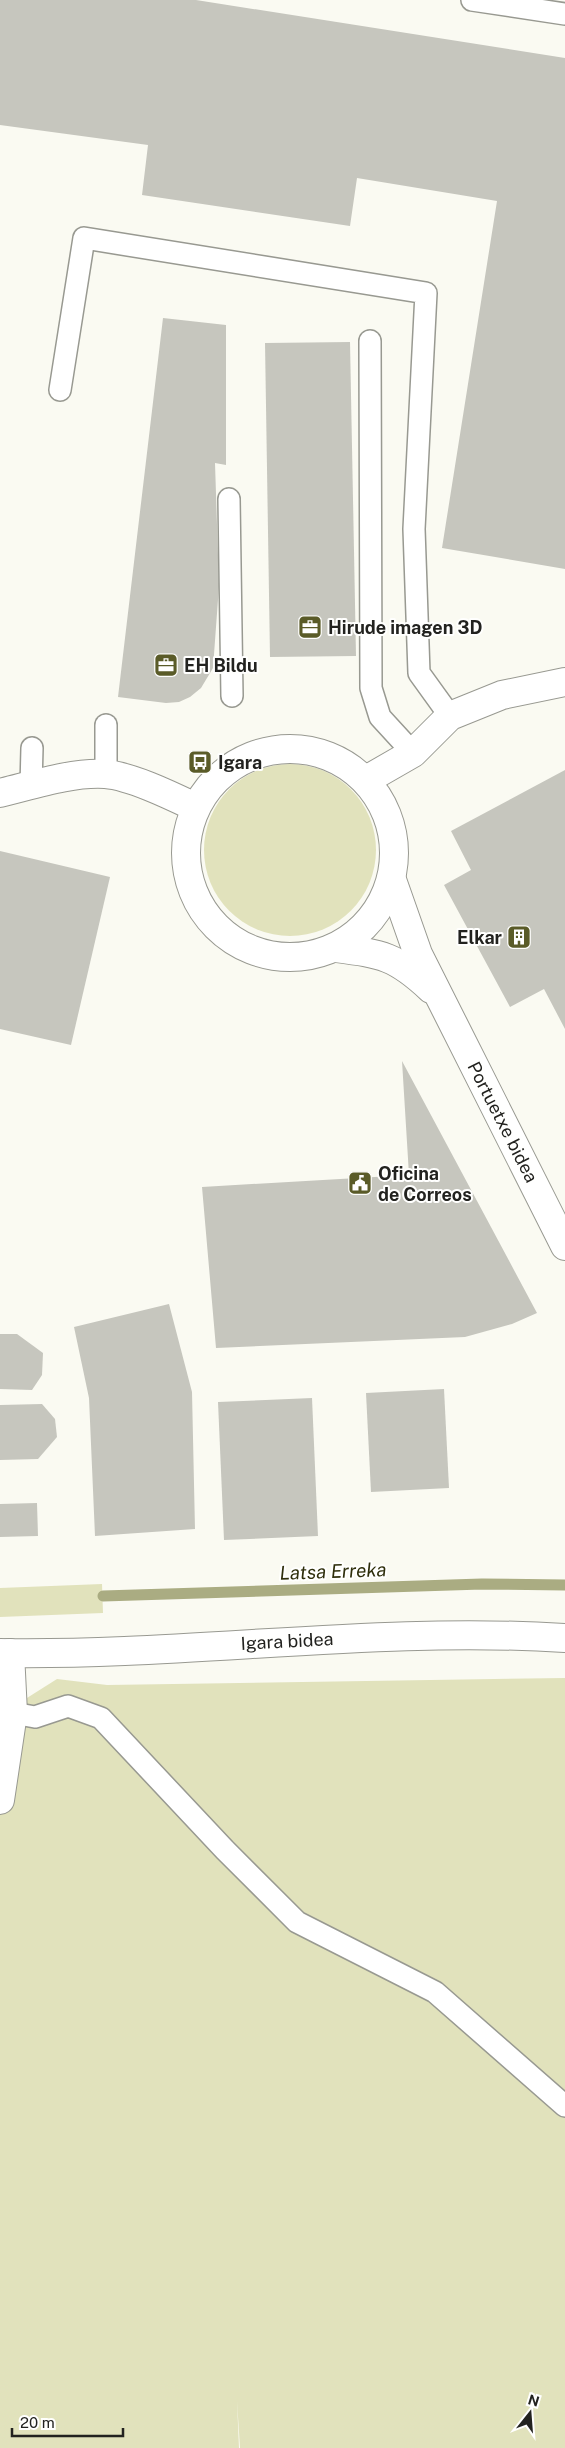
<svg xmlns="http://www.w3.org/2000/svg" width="565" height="2448" font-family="'Public Sans',sans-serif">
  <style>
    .green { fill: #e1e2bc }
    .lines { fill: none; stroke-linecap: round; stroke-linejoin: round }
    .stream { stroke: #aaac82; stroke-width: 11 }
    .building { fill: #c6c6be }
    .service-casing { stroke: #989991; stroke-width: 24 }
    .minor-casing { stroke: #989991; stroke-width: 30 }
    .service { stroke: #fff; stroke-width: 21 }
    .minor { stroke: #fff; stroke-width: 28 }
    .labels { text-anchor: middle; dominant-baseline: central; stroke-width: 4; stroke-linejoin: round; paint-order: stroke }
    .poi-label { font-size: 18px; font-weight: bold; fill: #22221f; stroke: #fffffe; text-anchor: start }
    .street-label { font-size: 18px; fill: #22221f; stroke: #fffffe }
    .water-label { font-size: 19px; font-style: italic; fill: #2e2e0b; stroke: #fffffe }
  </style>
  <rect width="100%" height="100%" fill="#fafaf2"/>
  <g class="green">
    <circle cx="290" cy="850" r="86"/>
    <polygon points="102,1584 103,1613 0,1617 0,1588"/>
    <polygon points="565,1678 565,2448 240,2448 237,2401 239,2448 0,2448 0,1715 57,1679 107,1685"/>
  </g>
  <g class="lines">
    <polyline class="stream" points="103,1596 482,1584 565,1585"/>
  </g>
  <g class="building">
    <polygon points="0,0 196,0 565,58 565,569 442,548 497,201 357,178 350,226 142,195 148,145 0,125"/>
    <polygon points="163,318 226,325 226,465 215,463 219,586 213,668 201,688 190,697 179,702 166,703 118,697"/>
    <polygon points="350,342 356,656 270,657 265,343"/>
    <polygon points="565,770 565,1029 544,989 510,1007 444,885 471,870 451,831"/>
    <polygon points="0,851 110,877 71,1045 0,1029"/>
    <polygon points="402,1061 537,1313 512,1324 465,1337 216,1348 202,1187 409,1175"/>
    <polygon points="169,1304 192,1392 195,1529 95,1536 89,1398 74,1327"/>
    <polygon points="0,1334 17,1334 43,1353 42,1375 32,1390 0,1389"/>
    <polygon points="444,1389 449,1488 371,1492 366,1393"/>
    <polygon points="312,1398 318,1536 224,1540 218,1402"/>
    <polygon points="42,1404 55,1419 57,1437 38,1459 0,1460 0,1405"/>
    <polygon points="37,1503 38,1536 0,1537 0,1504"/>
  </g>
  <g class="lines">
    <g class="service-casing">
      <g id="service">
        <polyline points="472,0 565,14"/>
        <polyline points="370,341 371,688 380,717 413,753"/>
        <polyline points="60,390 84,238 426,293 414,529 419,673 450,716"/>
        <polyline points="229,499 232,696"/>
        <polyline points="106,725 106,774"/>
        <polyline points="31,786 32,748"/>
        <polyline points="13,1713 35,1717 68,1706 101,1718 225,1850 297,1922 435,1992 565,2106"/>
      </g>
    </g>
    <g class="minor-casing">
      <g id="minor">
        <circle cx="290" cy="853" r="104"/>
        <polyline points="366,780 413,753 450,716 502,695 565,682"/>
        <path d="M 0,793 C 33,785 71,772 105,774 C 131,776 172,796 195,807"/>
        <polyline points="392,880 418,954 565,1246"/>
        <path d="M 336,948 C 382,954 396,956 431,989"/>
        <path d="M 0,1653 C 189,1656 376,1626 565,1638"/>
        <polyline points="0,1800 13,1713 10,1653"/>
      </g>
    </g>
    <use href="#service" class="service"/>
    <use href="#minor" class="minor"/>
  </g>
  <defs>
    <g id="office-square" transform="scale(1.25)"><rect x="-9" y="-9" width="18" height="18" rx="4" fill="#5a5b28" stroke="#fffffe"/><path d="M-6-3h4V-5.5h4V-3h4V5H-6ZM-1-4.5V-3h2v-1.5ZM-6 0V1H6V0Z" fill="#fff"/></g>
    <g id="bus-square" transform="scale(1.25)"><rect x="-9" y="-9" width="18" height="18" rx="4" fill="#5a5b28" stroke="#fffffe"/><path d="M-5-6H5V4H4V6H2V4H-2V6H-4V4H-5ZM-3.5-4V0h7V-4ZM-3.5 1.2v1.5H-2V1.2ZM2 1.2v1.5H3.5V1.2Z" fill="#fff"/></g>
    <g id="building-square" transform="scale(1.25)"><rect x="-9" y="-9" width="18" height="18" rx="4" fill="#5a5b28" stroke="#fffffe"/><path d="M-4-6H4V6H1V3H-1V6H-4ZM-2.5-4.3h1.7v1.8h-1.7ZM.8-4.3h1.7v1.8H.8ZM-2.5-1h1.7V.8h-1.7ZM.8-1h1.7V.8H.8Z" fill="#fff"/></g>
    <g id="civic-square" transform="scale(1.25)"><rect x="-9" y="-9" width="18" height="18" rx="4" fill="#5a5b28" stroke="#fffffe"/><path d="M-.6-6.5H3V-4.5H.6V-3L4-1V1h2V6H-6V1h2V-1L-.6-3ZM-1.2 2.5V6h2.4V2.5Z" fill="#fff"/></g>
  </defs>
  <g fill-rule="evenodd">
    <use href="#office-square" x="310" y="627"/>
    <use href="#office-square" x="166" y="665"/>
    <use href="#bus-square" x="200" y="762"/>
    <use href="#building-square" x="519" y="937"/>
    <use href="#civic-square" x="360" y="1183"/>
  </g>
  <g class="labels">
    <g class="poi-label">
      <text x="328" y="627">Hirude imagen 3D</text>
      <text x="184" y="665">EH Bildu</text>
      <text x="218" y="762">Igara</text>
      <text x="502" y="937" text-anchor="end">Elkar</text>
      <text x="378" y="1173">Oficina<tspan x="378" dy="21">de Correos</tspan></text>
    </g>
    <g class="street-label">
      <text transform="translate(503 1122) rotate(63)">Portuetxe bidea</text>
      <text transform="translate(287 1641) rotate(-3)">Igara bidea</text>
    </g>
    <g class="water-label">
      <text transform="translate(333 1571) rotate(-2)">Latsa Erreka</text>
    </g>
  </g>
  <g transform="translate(530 2413) rotate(17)" stroke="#fffffe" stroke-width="4" paint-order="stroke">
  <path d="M0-4L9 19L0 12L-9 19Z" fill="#22221f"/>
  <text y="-8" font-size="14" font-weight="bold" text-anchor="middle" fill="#22221f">N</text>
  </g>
  <path d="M12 2428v8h111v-8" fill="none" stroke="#22221f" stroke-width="2.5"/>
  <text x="20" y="2428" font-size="15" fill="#22221f" stroke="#fffffe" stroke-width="4" paint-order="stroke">20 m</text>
</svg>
